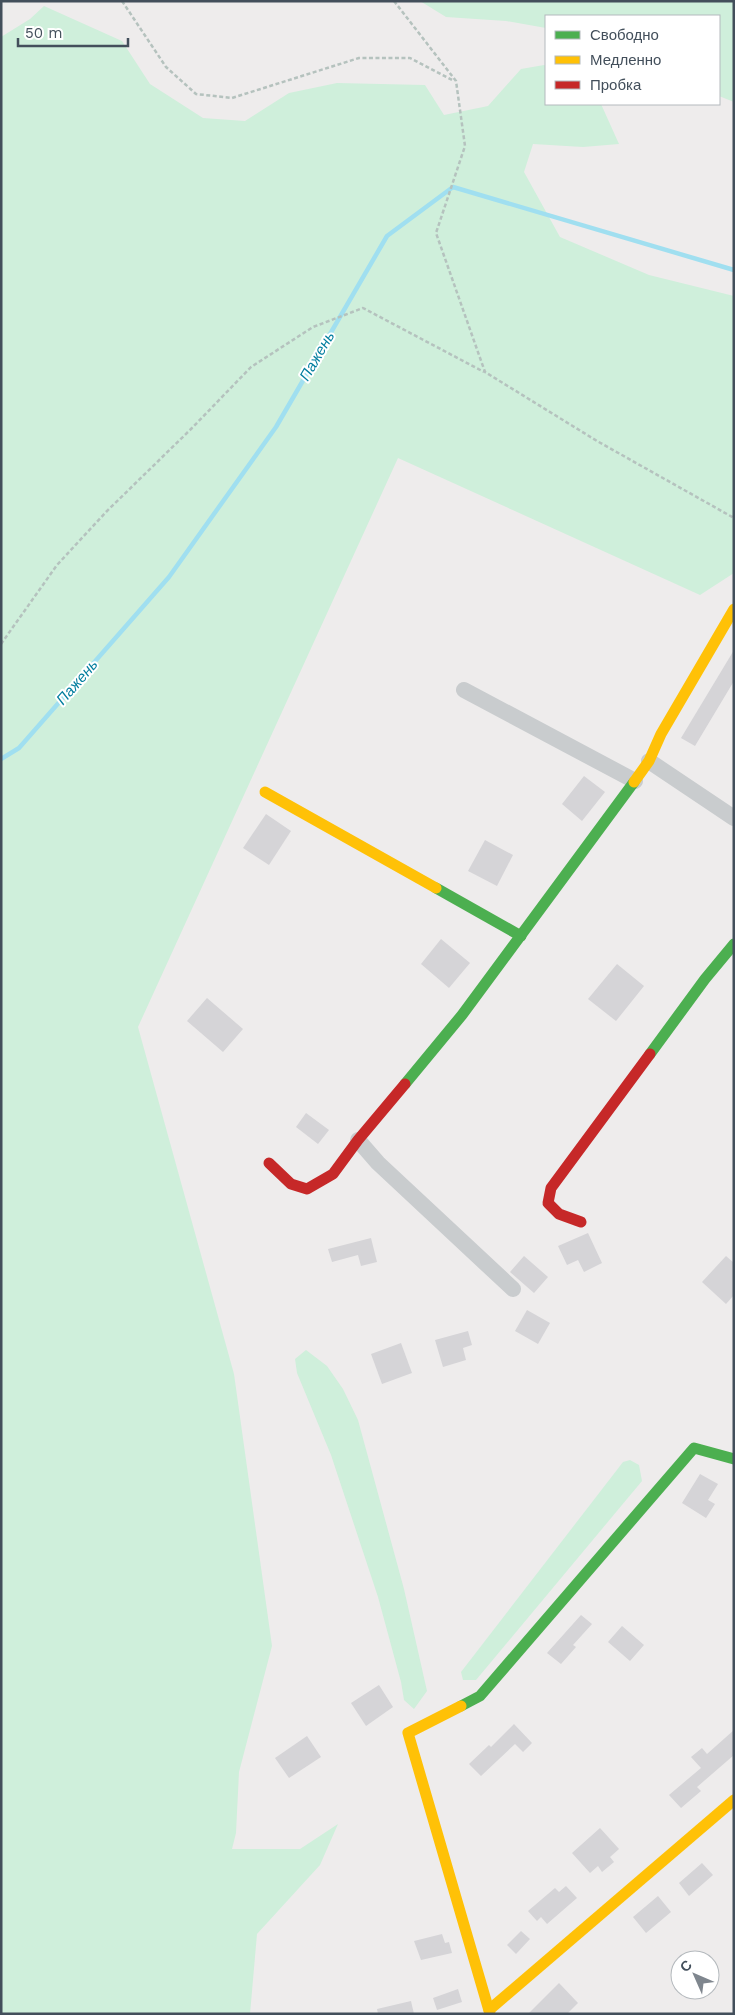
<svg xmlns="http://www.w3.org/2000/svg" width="735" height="2015" font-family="'Work Sans',sans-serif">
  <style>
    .green { fill: #cfefdb }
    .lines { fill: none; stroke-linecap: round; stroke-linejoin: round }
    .stream { stroke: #a0dff0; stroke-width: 4.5 }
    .building { fill: #d5d4d7 }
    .path { stroke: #b5c2be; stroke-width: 2.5; stroke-dasharray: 4 2.5; stroke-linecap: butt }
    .street { stroke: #c9ccce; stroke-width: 16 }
    .fast { stroke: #4caf50; stroke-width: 11 }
    .slow { stroke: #ffc107; stroke-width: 11 }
    .jam { stroke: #c62828; stroke-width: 11 }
    .labels { text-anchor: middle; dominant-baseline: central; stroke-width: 4; stroke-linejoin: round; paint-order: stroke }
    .water-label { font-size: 15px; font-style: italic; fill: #037e9f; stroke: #fff }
  </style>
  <rect width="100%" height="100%" fill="#eeecec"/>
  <g class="green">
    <polygon points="420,1 734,1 734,102 719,96 719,16 546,16 546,28 506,21 446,17"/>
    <polygon points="44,6 122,41 150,84 203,118 245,121 289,93 337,83 425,85 444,115 488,106 521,69 544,65 546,66 546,104 601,104 619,144 583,147 533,144 524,172 560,237 649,275 734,296 734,573 700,595 398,458 138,1027 234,1374 272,1646 239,1772 236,1833 232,1849 300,1849 338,1824 320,1865 257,1934 250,2014 1,2014 1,37 30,19"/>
    <polygon points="306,1350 327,1366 343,1389 358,1420 404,1589 427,1691 414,1709 404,1700 401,1682 378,1597 331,1455 297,1373 295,1359"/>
    <polygon points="630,1460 639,1465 642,1481 476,1680 463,1680 461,1672 623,1462"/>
  </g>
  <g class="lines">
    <polyline class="stream" points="1,759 19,748 169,577 276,427 387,236 453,187 734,270"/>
  </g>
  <g class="building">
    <polygon points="734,650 734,681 695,746 681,738"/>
    <polygon points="584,776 605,792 582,821 562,804"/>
    <polygon points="266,814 291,831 269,865 243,848"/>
    <polygon points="485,840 513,855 497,886 468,871"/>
    <polygon points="441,939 470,963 449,988 421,964"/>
    <polygon points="617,964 644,986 616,1021 588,999"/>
    <polygon points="207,998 243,1029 223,1052 187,1021"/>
    <polygon points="306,1113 329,1130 318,1144 296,1127"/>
    <polygon points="588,1233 602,1263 584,1272 578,1260 567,1265 558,1246"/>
    <polygon points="371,1238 377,1262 361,1266 358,1255 332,1262 328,1249"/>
    <polygon points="524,1256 548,1277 534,1293 510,1272"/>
    <polygon points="726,1256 734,1263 734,1295 726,1304 702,1282"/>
    <polygon points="527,1310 550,1323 538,1344 515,1331"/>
    <polygon points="468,1331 472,1345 463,1348 466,1360 443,1367 435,1340"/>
    <polygon points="401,1343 412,1373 382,1384 371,1354"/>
    <polygon points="700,1474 718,1484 708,1500 715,1504 706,1518 682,1503"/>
    <polygon points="581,1615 592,1624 573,1645 576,1647 561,1664 547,1653"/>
    <polygon points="622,1626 644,1645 630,1661 608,1642"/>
    <polygon points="379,1685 393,1707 366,1726 351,1703"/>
    <polygon points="514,1724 532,1743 523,1752 515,1744 481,1776 469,1764 489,1745 491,1747"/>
    <polygon points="734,1730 734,1755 697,1787 701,1791 681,1808 669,1795 701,1768 691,1757 702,1748 707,1754"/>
    <polygon points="307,1736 321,1757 289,1778 275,1758"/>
    <polygon points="600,1828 619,1849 610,1857 614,1862 602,1872 598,1866 590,1873 572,1853"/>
    <polygon points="702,1863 713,1875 689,1896 679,1883"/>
    <polygon points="566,1886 577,1898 547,1924 541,1917 537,1921 528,1911 555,1888 559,1892"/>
    <polygon points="658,1896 671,1912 646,1933 633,1917"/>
    <polygon points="521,1931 530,1939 516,1954 507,1945"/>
    <polygon points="442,1934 445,1943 449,1942 452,1953 421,1960 414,1941"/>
    <polygon points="559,1983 578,2003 567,2014 528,2014"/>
    <polygon points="458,1989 462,2002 437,2010 433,1998"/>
    <polygon points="411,2001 414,2014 378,2014 377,2009"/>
  </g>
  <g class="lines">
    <g class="path">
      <polyline points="122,1 166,67 196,94 232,98 359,58 410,58 454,81"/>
      <polyline points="394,1 456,81 465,146 436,233 485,372 597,441 734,518"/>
      <polyline points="1,644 57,565 106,512 192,428 251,367 313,327 363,308 484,372"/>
    </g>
    <g class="street">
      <polyline points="464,690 635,781"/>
      <polyline points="649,761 734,818"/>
      <polyline points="358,1140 378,1163 513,1289"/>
    </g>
    <g class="fast">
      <polyline points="436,888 521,936"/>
      <polyline points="650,1054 705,979 734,944"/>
      <polyline points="405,1084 462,1015 634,782"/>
      <polyline points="461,1706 480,1696 694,1448 734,1459"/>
    </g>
    <g class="slow">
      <polyline points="634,782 649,761 661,734 734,609"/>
      <polyline points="265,792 436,888"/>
      <polyline points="461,1706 408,1733 490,2014"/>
      <polyline points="489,2010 734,1800"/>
    </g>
    <g class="jam">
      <polyline points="269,1163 291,1184 307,1189 333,1174 358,1140 405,1084"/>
      <polyline points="581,1222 559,1214 548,1203 551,1188 650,1054"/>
    </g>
  </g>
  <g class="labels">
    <g class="water-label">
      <text transform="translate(317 356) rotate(-60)">Пажень</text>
      <text transform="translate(77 682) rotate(-49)">Пажень</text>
    </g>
  </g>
  <rect width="735" height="2015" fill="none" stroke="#434f5b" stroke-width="5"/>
  <rect x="545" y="15" width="175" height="90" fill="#ffffff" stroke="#b4b9bd"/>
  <rect x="555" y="31" width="25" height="8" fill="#4caf50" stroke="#b4b9bd"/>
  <text x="590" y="40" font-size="15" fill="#434f5b">Свободно</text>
  <rect x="555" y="56" width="25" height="8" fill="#ffc107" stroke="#b4b9bd"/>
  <text x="590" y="65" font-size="15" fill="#434f5b">Медленно</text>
  <rect x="555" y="81" width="25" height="8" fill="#c62828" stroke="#b4b9bd"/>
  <text x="590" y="90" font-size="15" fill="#434f5b">Пробка</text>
  <g transform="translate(695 1975) rotate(315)"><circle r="24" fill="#ffffff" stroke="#b4b9bd"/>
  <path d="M0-4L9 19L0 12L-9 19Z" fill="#7f868e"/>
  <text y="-8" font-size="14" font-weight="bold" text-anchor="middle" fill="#434f5b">С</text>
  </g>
  <path d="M18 38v8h110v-8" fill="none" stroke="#434f5b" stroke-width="2.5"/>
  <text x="25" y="38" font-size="15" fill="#434f5b" stroke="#ffffff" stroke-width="4" paint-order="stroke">50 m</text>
</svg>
